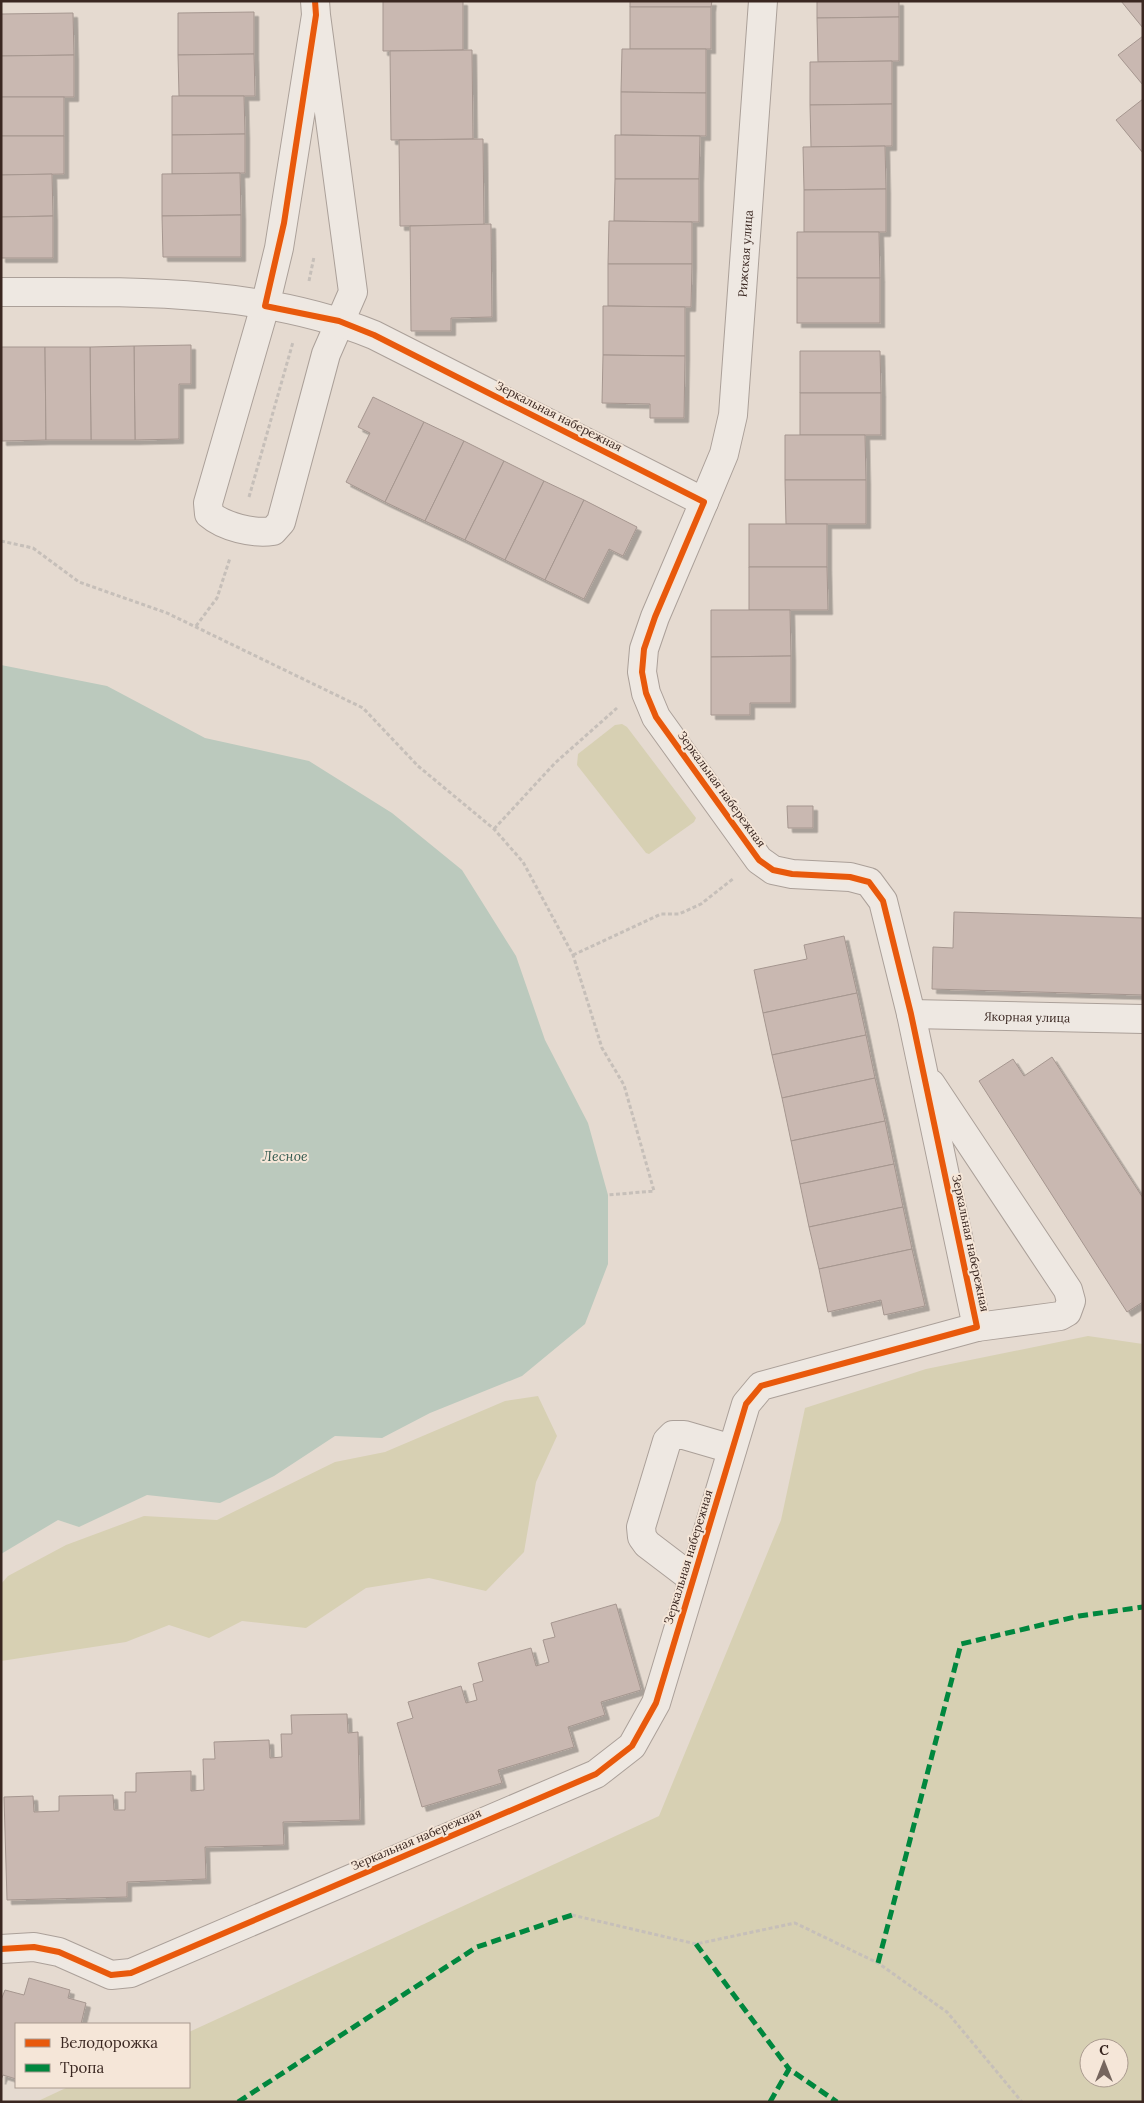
<svg xmlns="http://www.w3.org/2000/svg" width="1144" height="2103" font-family="Lora,serif">
  <style>
    .green { fill: #d7d0b3; fill-rule: evenodd }
    .water { fill: #bbc9bd }
    .building { fill: #c9b8b1; stroke: #a5968f; filter: url(#shadow) }
    .lines { fill: none; stroke-linecap: round; stroke-linejoin: round }
    .minor-casing { stroke: #aba099; stroke-width: 30 }
    .path { stroke: #c6bfb9; stroke-width: 3; stroke-dasharray: 4 2.5; stroke-linecap: butt }
    .minor { stroke: #eee8e2; stroke-width: 28 }
    .quiet { stroke: #00873e; stroke-width: 5; stroke-dasharray: 10 5; stroke-linecap: butt }
    .cycleway-casing { stroke: #f5e6d8; stroke-width: 9 }
    .cycleway { stroke: #e8590c; stroke-width: 6 }
    .labels { text-anchor: middle; dominant-baseline: central; stroke-width: 4; stroke-linejoin: round; paint-order: stroke }
    .street-label { font-size: 12px; fill: #3a2721; stroke: #f5e6d8 }
    .water-label { font-size: 14px; font-style: italic; fill: #31594e; stroke: #f5e6d8 }
  </style>
  <defs>
    <filter id="shadow"><feDropShadow dx="4.5" dy="4.5" stdDeviation="0" flood-color="#0004"/></filter>
  </defs>
  <rect width="100%" height="100%" fill="#e5dad0"/>
  <g class="green">
    <polygon points="622,724 627,727 696,818 694,822 649,854 646,853 577,765 578,754 615,725"/>
    <path d="M 1088,1336 L 1143,1344 L 1143,2102 L 36,2102 L 68,2087 L 189,2087 L 189,2032 L 659,1816 L 781,1520 L 805,1408 L 926,1369 ZM 1089,2048 L 1119,2048 L 1119,2078 L 1089,2078 Z"/>
    <polygon points="538,1396 557,1436 536,1482 524,1552 486,1591 429,1578 366,1588 306,1628 242,1621 209,1638 169,1625 126,1642 1,1661 1,1584 8,1576 66,1545 144,1516 217,1520 335,1462 385,1452 505,1401"/>
  </g>
  <polygon class="water" points="1,665 107,686 205,738 309,761 392,813 462,870 516,956 545,1040 588,1123 608,1195 608,1264 585,1324 522,1376 430,1413 382,1438 335,1436 274,1476 220,1503 147,1495 79,1527 58,1520 1,1554"/>
  <g class="building">
    <polygon points="383,1 463,1 463,50 383,51"/>
    <polygon points="630,1 712,1 711,7 630,7"/>
    <polygon points="817,1 899,1 899,17 817,18"/>
    <polygon points="1121,1 1143,1 1143,28"/>
    <rect x="630" y="7" width="81" height="42"/>
    <polygon points="254,12 254,54 178,55 178,13"/>
    <polygon points="73,13 74,55 1,56 1,14"/>
    <polygon points="899,17 899,61 818,62 817,18"/>
    <polygon points="1143,36 1143,85 1118,55"/>
    <polygon points="622,49 706,49 706,93 621,92"/>
    <polygon points="472,50 473,139 391,140 390,51"/>
    <polygon points="254,54 255,96 179,96 178,55"/>
    <polygon points="74,55 74,97 1,97 1,56"/>
    <polygon points="892,61 892,104 810,105 810,62"/>
    <polygon points="621,92 706,93 706,136 621,135"/>
    <polygon points="172,96 244,96 245,134 172,135"/>
    <rect x="1" y="97" width="63" height="39"/>
    <polygon points="1143,99 1143,153 1116,120"/>
    <polygon points="892,104 892,146 811,147 810,105"/>
    <polygon points="245,134 245,173 172,174 172,135"/>
    <polygon points="615,135 700,136 699,179 615,179"/>
    <polygon points="1,136 64,136 64,174 1,175"/>
    <polygon points="483,139 484,225 400,226 399,140"/>
    <polygon points="885,146 886,189 804,190 803,147"/>
    <polygon points="240,173 241,215 162,216 162,174"/>
    <polygon points="52,174 53,216 1,217 1,175"/>
    <polygon points="615,179 699,179 699,222 614,221"/>
    <polygon points="886,189 886,232 804,232 804,190"/>
    <polygon points="241,215 241,257 163,257 162,216"/>
    <polygon points="53,216 53,258 1,258 1,217"/>
    <polygon points="609,221 692,222 692,264 608,264"/>
    <polygon points="491,224 492,317 451,318 451,331 411,331 410,226"/>
    <polygon points="797,232 879,232 880,278 797,278"/>
    <polygon points="608,264 692,264 691,307 608,306"/>
    <rect x="797" y="278" width="83" height="45"/>
    <polygon points="603,306 685,307 685,356 603,355"/>
    <polygon points="191,345 191,384 179,384 179,439 135,440 134,346"/>
    <polygon points="134,346 135,440 91,440 90,347"/>
    <polygon points="1,347 45,347 46,440 2,441"/>
    <polygon points="45,347 90,347 91,440 46,440"/>
    <polygon points="800,351 880,351 881,393 800,393"/>
    <polygon points="603,355 685,356 684,418 650,418 650,404 602,403"/>
    <rect x="800" y="393" width="81" height="42"/>
    <polygon points="373,397 424,422 385,502 346,482 370,433 358,427"/>
    <polygon points="424,422 464,441 425,521 385,502"/>
    <polygon points="785,435 865,435 866,480 785,480"/>
    <polygon points="464,441 504,461 465,540 425,521"/>
    <polygon points="504,461 544,481 505,560 465,540"/>
    <polygon points="785,480 866,480 866,524 786,524"/>
    <polygon points="544,481 584,500 545,580 505,560"/>
    <polygon points="584,500 637,527 623,556 609,549 584,599 545,580"/>
    <rect x="749" y="524" width="78" height="43"/>
    <polygon points="749,567 827,567 828,610 749,610"/>
    <polygon points="711,610 790,610 791,656 711,657"/>
    <polygon points="791,656 791,703 750,703 750,715 711,715 711,657"/>
    <polygon points="787,806 813,806 813,828 788,828"/>
    <polygon points="954,912 1143,918 1143,995 932,989 933,947 953,948"/>
    <polygon points="844,936 857,993 763,1013 754,970 807,959 804,945"/>
    <polygon points="857,993 866,1035 772,1055 763,1013"/>
    <polygon points="866,1035 875,1078 782,1098 772,1055"/>
    <polygon points="1052,1057 1143,1198 1143,1302 1127,1312 979,1081 1013,1059 1024,1076"/>
    <polygon points="875,1078 885,1121 791,1141 782,1098"/>
    <polygon points="885,1121 894,1164 800,1184 791,1141"/>
    <polygon points="894,1164 903,1207 809,1227 800,1184"/>
    <polygon points="903,1207 912,1249 819,1269 809,1227"/>
    <polygon points="912,1249 925,1306 884,1315 881,1300 828,1312 819,1269"/>
    <polygon points="616,1604 641,1690 601,1702 605,1715 568,1727 574,1747 498,1770 502,1783 422,1807 397,1723 413,1718 408,1702 461,1686 466,1703 477,1700 473,1684 483,1681 478,1663 531,1648 536,1666 549,1662 543,1640 555,1637 551,1623"/>
    <polygon points="347,1714 348,1733 358,1732 360,1820 283,1822 284,1845 205,1847 206,1879 127,1882 127,1897 7,1900 4,1797 33,1796 34,1812 59,1811 59,1796 113,1795 114,1810 125,1810 125,1792 136,1792 136,1773 191,1771 191,1791 204,1790 203,1759 215,1759 214,1742 269,1740 270,1758 282,1757 281,1734 292,1734 291,1715"/>
    <polygon points="29,1978 70,1990 68,1998 86,2003 81,2024 16,2024 16,2079 3,2075 1,2080 1,2000 5,1990 24,1995"/>
  </g>
  <g class="lines">
    <g class="minor-casing">
      <g id="minor">
        <path d="M 315,1 L 316,15 L 279,248 L 265,306 L 208,503 L 209,514 C 224,527 253,534 273,531 L 281,522 L 326,354 L 353,292 L 316,15"/>
        <path d="M 1,292 C 125,292 257,287 374,335 L 704,502 L 655,617 L 644,649 L 642,672 L 646,693 L 656,717 L 759,860 L 773,870 L 792,874 L 850,877 L 869,882 L 883,901 L 911,1014 L 977,1327 L 761,1386 L 746,1404 L 656,1703 L 632,1746 L 596,1774 L 131,1973 L 111,1975 L 59,1952 L 34,1947 L 1,1949"/>
        <path id="s1" d="M 704,502 L 724,454 L 733,415 L 763,1"/>
        <path id="s2" d="M 911,1014 L 1143,1019"/>
        <polyline points="931,1084 1068,1290 1071,1301 1067,1312 1060,1316 977,1327"/>
        <polyline points="693,1579 647,1544 642,1537 641,1527 667,1441 673,1435 684,1435 732,1449"/>
      </g>
    </g>
    <g class="path">
      <polyline points="309,281 314,257"/>
      <polyline points="249,497 293,342"/>
      <polyline points="1,541 33,548 79,582 167,613 363,708 418,766 494,829 523,862 573,955 602,1048 624,1085 654,1191 608,1195"/>
      <polyline points="196,626 217,598 230,558"/>
      <polyline points="494,829 555,763 617,708"/>
      <polyline points="573,955 661,914 679,914 701,904 734,878"/>
      <polyline points="572,1915 696,1944 795,1923 878,1963 947,2012 1022,2102"/>
    </g>
    <use href="#minor" class="minor"/>
    <g class="quiet">
      <polyline points="696,1944 789,2069"/>
      <polyline points="878,1963 961,1644 1079,1616 1143,1607"/>
      <polyline points="238,2102 477,1947 572,1915"/>
      <polyline points="770,2102 789,2069 837,2102"/>
    </g>
    <g class="cycleway-casing">
      <polyline id="cycleway" points="1,1949 34,1947 59,1952 111,1975 131,1973 596,1774 632,1746 656,1703 746,1404 761,1386 977,1327 911,1014 883,901 869,882 850,877 792,874 773,870 759,860 656,717 646,693 642,672 644,649 655,617 704,502 374,335 339,321 265,306 284,223 316,15 315,1"/>
    </g>
    <use href="#cycleway" class="cycleway"/>
  </g>
  <g class="labels">
    <g class="street-label">
      <text stroke="none"><textPath href="#s1" startOffset="254">Рижская улица</textPath></text>
      <text transform="translate(559 416) rotate(27)">Зеркальная набережная</text>
      <text transform="translate(722 789) rotate(54)">Зеркальная набережная</text>
      <text stroke="none"><textPath href="#s2" startOffset="116">Якорная улица</textPath></text>
      <text transform="translate(971 1243) rotate(78)">Зеркальная набережная</text>
      <text transform="translate(688 1557) rotate(-73)">Зеркальная набережная</text>
      <text transform="translate(416 1839) rotate(-23)">Зеркальная набережная</text>
    </g>
    <g class="water-label">
      <text x="285" y="1156">Лесное</text>
    </g>
  </g>
  <rect width="1144" height="2103" fill="none" stroke="#3a2721" stroke-width="5"/>
  <rect x="15" y="2023" width="175" height="65" fill="#f5e6d8" stroke="#aa9a8f"/>
  <rect x="25" y="2039" width="25" height="8" fill="#e8590c" stroke="#aa9a8f"/>
  <text x="60" y="2048" font-size="15" fill="#3a2721">Велодорожка</text>
  <rect x="25" y="2064" width="25" height="8" fill="#00873e" stroke="#aa9a8f"/>
  <text x="60" y="2073" font-size="15" fill="#3a2721">Тропа</text>
  <g transform="translate(1104 2063)"><circle r="24" fill="#f5e6d8" stroke="#aa9a8f"/>
  <path d="M0-4L9 19L0 12L-9 19Z" fill="#76665e"/>
  <text y="-8" font-size="14" font-weight="bold" text-anchor="middle" fill="#3a2721">С</text>
  </g>
</svg>
